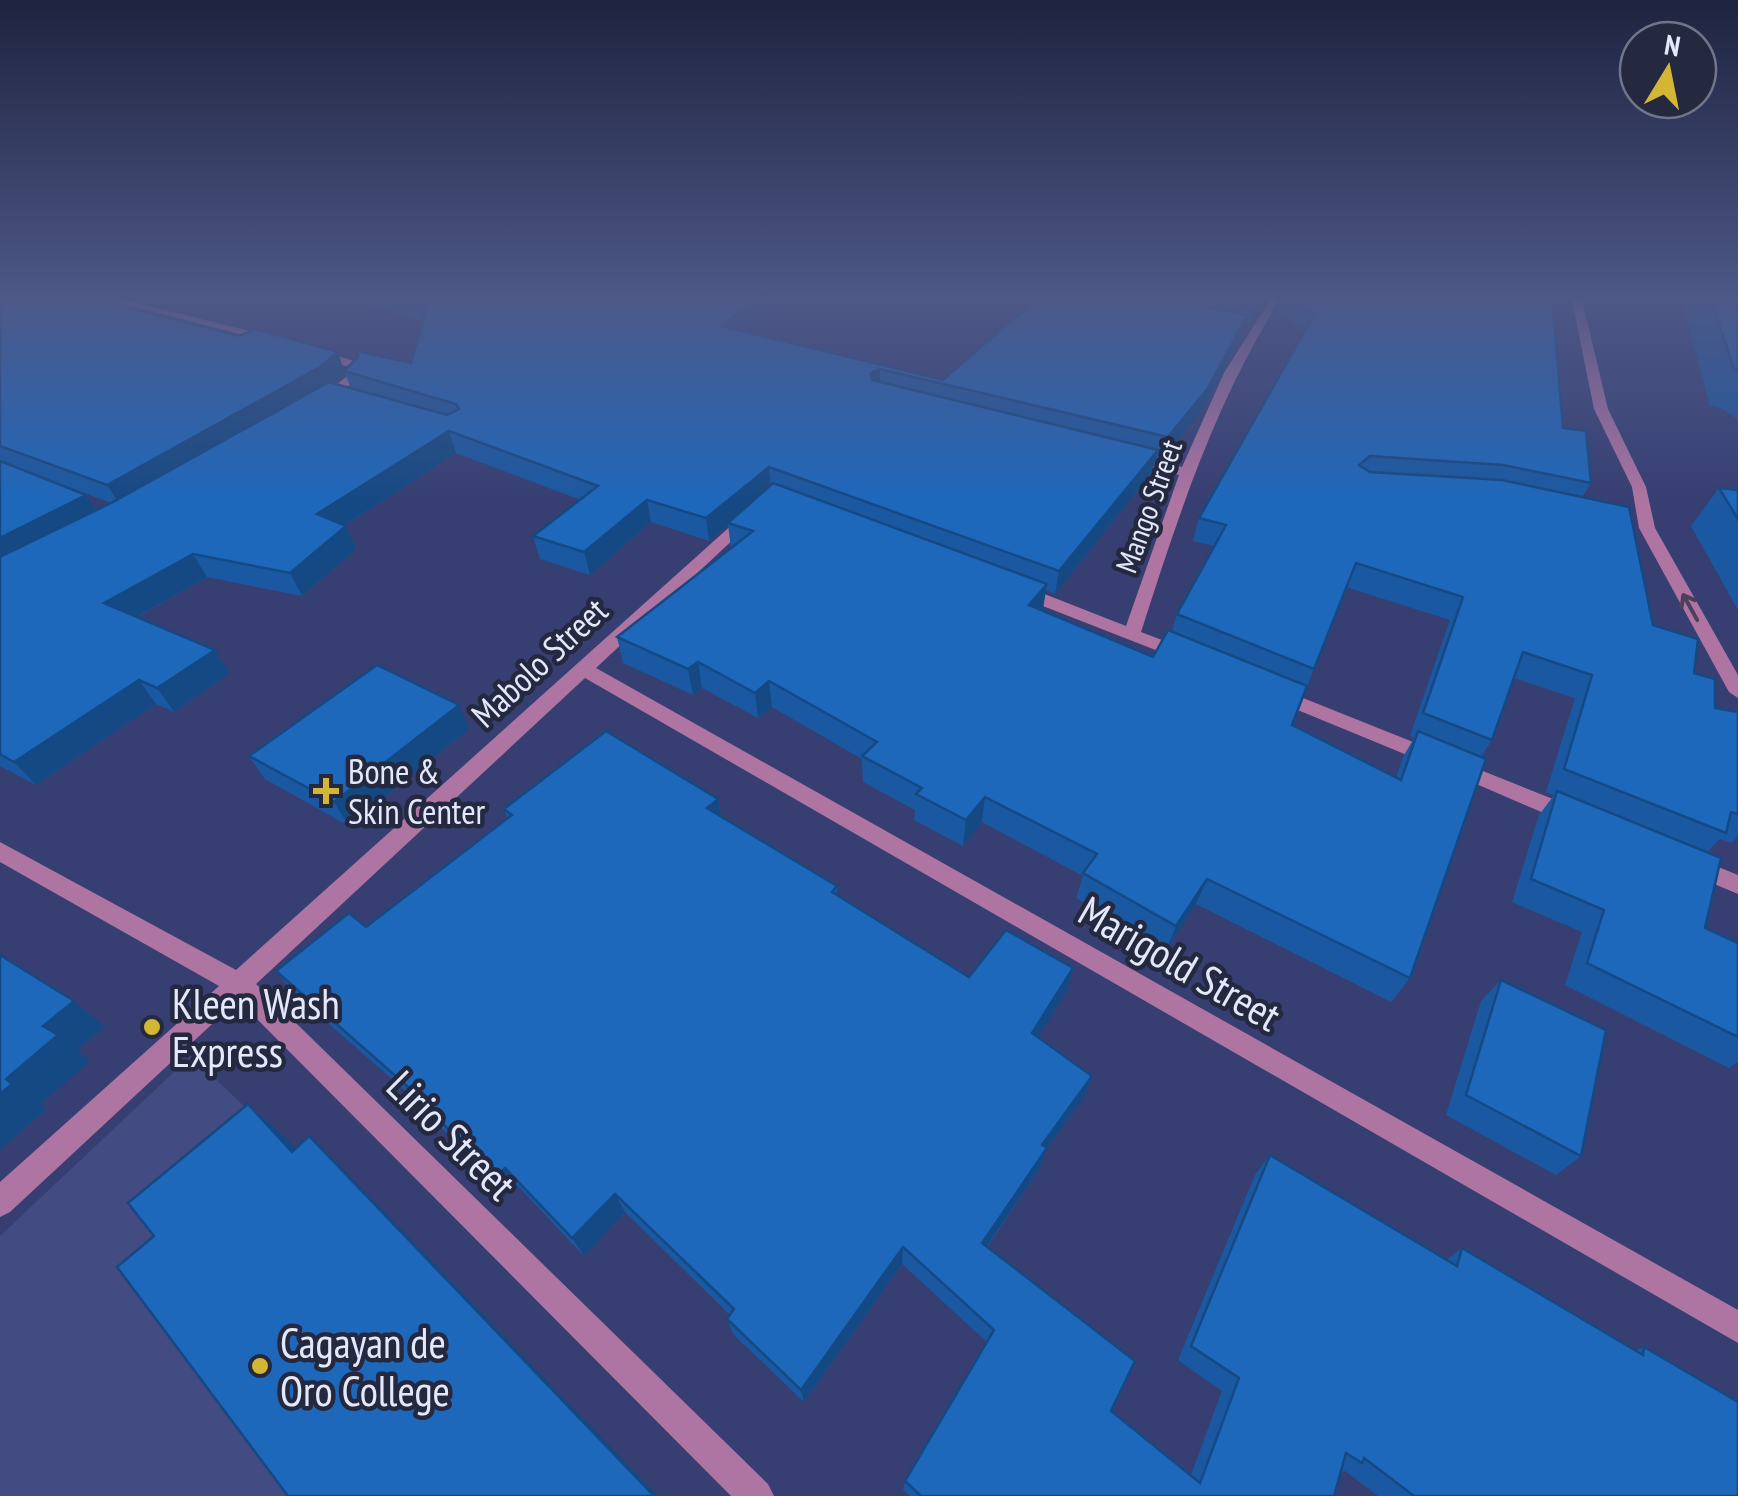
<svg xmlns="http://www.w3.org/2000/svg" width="1738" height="1496" font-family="'PT Sans Narrow',sans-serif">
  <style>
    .built { fill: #424b82 }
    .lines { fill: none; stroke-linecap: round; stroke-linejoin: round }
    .minor { fill: #af75a2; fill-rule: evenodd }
    .wall { fill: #1a59a2; fill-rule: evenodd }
    .shaded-wall { fill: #154984 }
    .building { fill: #1e68bc; stroke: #154984; stroke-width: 2.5 }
    .oneway { stroke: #4e405d }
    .poi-dot { fill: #d4b635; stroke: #242940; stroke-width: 4 }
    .labels { text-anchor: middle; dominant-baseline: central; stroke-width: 9; stroke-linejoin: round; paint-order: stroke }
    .far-street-label { font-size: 30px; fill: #e4e8fb; stroke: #242940 }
    .street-label { font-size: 35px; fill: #e4e8fb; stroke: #242940 }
    .poi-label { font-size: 35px; fill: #e4e8fb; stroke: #242940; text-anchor: start }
    .near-street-label { font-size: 42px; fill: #e4e8fb; stroke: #242940 }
    .near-poi-label { font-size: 42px; fill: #e4e8fb; stroke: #242940; text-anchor: start }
  </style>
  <rect width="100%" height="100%" fill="#373f72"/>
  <polygon class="built" points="191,1056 657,1496 0,1496 0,1236"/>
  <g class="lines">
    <g class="minor">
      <polygon points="88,295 105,295 277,338 271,342"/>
      <path d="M 1273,295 L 1283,295 C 1216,399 1179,514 1141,632 L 1188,650 L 1191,654 L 1188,658 L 1176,658 L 1012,594 L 1012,586 L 1024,586 L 1126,626 L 1179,475 L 1122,459 L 1129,455 L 1182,467 L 1224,373 Z"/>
      <polygon points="1571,295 1581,295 1608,409 1646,487 1655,528 1738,675 1738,698 1729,692 1639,528 1632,487 1594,409"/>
      <polygon points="314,349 357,362 363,375 324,405 319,404 319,398 350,374 348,367 314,355"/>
      <polygon points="749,512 754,514 754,520 596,668 1738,1310 1738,1343 585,678 256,984 768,1484 774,1496 731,1496 238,1000 10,1212 0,1217 0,1182 219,986 0,862 0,842 236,970 744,514"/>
      <polygon points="1278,688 1438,752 1441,757 1431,764 1424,762 1271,699 1269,694"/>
      <polygon points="1458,761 1578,809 1581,815 1578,821 1562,821 1451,773 1448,768"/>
      <polygon points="1694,857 1738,875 1738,894 1686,872 1683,866 1686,860"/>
    </g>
  </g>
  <g class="wall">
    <path d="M 0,295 L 98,295 L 102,302 L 345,370 L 411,363 L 423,322 L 336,295 L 791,295 L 743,331 L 943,380 L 1041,295 L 1269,295 L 1250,322 L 1245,321 L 1241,335 L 1203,409 L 1163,459 L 1156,457 L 1152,472 L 1055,594 L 1046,590 L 1042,610 L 1153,657 L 1172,631 L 1177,614 L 1214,546 L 1193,541 L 1199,518 L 1305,331 L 1280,313 L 1267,328 L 1273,309 L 1282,295 L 1561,295 L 1553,310 L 1563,428 L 1591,483 L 1582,497 L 1653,625 L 1694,673 L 1715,708 L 1738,712 L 1738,836 L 1731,843 L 1720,839 L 1707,852 L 1705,928 L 1738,943 L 1738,1062 L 1729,1068 L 1565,985 L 1582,932 L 1512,902 L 1539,815 L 1554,795 L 1546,792 L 1575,698 L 1514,678 L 1492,740 L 1481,757 L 1410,978 L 1391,1002 L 1196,904 L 1166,950 L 1076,898 L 1083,876 L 982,822 L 963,846 L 914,820 L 915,810 L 863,782 L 862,759 L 772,707 L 758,718 L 702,688 L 693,695 L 623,663 L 617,637 L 731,548 L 728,525 L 709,541 L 651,522 L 590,575 L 540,559 L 533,536 L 581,500 L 456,453 L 344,526 L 346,526 L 356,549 L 302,596 L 207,577 L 137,617 L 230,673 L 174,712 L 156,704 L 36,785 L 0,766 ZM 345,374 L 351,388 L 334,384 ZM 18,468 L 111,503 L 96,510 ZM 1346,587 L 1450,620 L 1410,736 L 1414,738 L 1403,757 L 1396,778 L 1292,725 Z"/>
    <polygon points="1686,295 1738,295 1738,419 1721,408 1710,406 1682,301"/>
    <polygon points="1719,488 1738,490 1738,610 1691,526"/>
    <polygon points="469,729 349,826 265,779 249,756"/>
    <polygon points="718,799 721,817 837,886 837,896 969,977 1067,991 1037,1037 1092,1076 1084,1097 1046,1150 1040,1168 987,1247 1111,1411 1191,1475 1222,1391 1178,1360 1255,1175 1270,1155 1446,1260 1462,1248 1636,1350 1644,1347 1738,1496 1378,1496 1345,1471 1341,1473 1334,1496 910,1496 903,1490 905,1481 987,1342 902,1264 804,1402 733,1334 727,1319 730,1315 625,1212 584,1256 519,1187 511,1195 428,1115 418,1102 295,994 276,971 366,927 508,819 504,809"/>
    <polygon points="1501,980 1581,1156 1556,1175 1446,1115 1481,1001"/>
  </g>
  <g class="shaded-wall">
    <polygon points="764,295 791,295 723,346 721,326"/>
    <polygon points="1261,295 1269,295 1250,322 1256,302"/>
    <polygon points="1285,295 1280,313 1267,328 1273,309"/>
    <polygon points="1247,315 1241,335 1203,409 1163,459 1168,437"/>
    <polygon points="338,352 345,374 329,388 122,507 107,485"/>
    <polygon points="880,369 880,389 871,394 871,373"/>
    <polygon points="449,431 456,453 328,536 317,514"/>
    <polygon points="1158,450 1152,472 1055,594 1059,571"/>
    <polygon points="769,467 771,489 728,523 728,525 709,541 706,518"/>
    <polygon points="86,495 101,517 0,570 0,538"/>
    <polygon points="647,500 651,522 590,575 584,552"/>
    <polygon points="346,526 356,549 302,596 290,573"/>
    <polygon points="193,554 207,577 120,626 104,603"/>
    <polygon points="1047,584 1043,609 1026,631 1029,605"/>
    <polygon points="215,650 230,673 174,712 157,688"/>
    <polygon points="698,662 702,688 693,695 688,669"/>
    <polygon points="139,680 156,704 36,785 14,762"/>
    <polygon points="769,681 772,707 758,718 755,693"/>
    <polygon points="459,705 469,729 349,826 334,802"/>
    <polygon points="985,797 982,822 963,846 966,820"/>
    <polygon points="718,799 722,824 707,808"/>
    <polygon points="1207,879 1196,904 1166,950 1176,926"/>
    <polygon points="1073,968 1067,991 1026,1056 1032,1033"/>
    <polygon points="74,1001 105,1027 77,1050 90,1061 41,1104 47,1109 0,1150 0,1094 6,1079 43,1026"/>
    <polygon points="1092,1076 1084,1097 1046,1150 1040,1168 977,1260 982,1243 1042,1145"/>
    <polygon points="248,1104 287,1139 329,1185 292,1152"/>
    <polygon points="309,1136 345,1171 658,1496 654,1496"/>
    <polygon points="505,1168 519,1187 511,1195 497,1176"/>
    <polygon points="615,1194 625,1212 584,1256 572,1238"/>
    <polygon points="903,1247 902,1264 804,1402 801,1390"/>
  </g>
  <g class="building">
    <polygon points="0,295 98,295 88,298 239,336 255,329 338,352 320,367 107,485 0,446"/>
    <polygon points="391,295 764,295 721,326 943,380 1041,295 1141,295 1247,315 1208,388 1168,437 880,369 871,373 872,380 1158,450 1059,571 769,467 706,518 647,500 584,552 533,536 598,486 449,431 317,514 346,526 290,573 193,554 104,603 215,650 157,688 139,680 14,762 0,754 0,557 115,501 329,382 447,415 459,409 456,404 344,371 358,357 358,351 411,363 427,306"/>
    <polygon points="1211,295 1261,295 1256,302"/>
    <polygon points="1287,295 1552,295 1563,428 1586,431 1591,483 1503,465 1370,456 1359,465 1370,472 1502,480 1629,507 1653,625 1698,639 1694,673 1715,679 1715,708 1738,712 1738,814 1731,812 1726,833 1564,769 1592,675 1523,652 1492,740 1423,713 1463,597 1356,563 1314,669 1177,614 1226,525 1199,518 1315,313"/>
    <polygon points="1710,295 1738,295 1738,371 1734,370"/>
    <polygon points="0,461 86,495 0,538"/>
    <polygon points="773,483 1047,584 1029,605 1153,657 1168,630 1307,686 1292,725 1401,780 1418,731 1486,759 1410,978 1207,879 1176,926 1083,873 1097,854 985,797 966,820 916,794 922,788 862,756 877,742 769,681 755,693 698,662 688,669 617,637 753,531 728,523"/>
    <polygon points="1719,488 1738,490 1738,519"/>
    <polygon points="377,665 459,705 334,802 249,756"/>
    <polygon points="606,731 718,799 707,808 837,886 832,892 969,977 1006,930 1073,968 1032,1033 1092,1076 1042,1145 1047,1148 982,1243 1135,1361 1111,1411 1200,1483 1239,1378 1191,1346 1270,1155 1457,1266 1462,1248 1643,1355 1644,1347 1738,1402 1738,1496 1414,1496 1364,1458 1362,1463 1346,1453 1334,1496 921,1496 905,1481 994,1330 903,1247 801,1390 727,1319 734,1309 615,1194 572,1238 505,1168 497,1176 412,1094 414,1092 276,971 349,913 366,927 512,815 504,809"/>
    <polygon points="1557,791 1721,858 1705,928 1738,943 1738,1037 1587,963 1604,910 1531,879"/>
    <polygon points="0,955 74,1001 43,1026 58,1035 6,1079 12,1084 0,1094"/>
    <polygon points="1501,980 1606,1030 1581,1156 1466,1095"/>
    <polygon points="248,1104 292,1152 309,1136 654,1496 288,1496 117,1267 154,1236 128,1203"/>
  </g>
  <defs><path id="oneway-shaft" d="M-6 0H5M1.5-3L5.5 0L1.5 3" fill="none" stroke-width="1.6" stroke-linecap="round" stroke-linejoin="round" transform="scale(2.5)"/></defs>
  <use class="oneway" href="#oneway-shaft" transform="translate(1690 607) rotate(-119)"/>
  <linearGradient id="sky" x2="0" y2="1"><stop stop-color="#1e233f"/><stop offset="0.59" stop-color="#4d5887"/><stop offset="1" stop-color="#4d5887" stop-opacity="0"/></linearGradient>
  <rect width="1738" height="504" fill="url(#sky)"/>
  <g class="poi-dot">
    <path d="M321 776h10v10h10v10h-10v10h-10v-10h-10v-10h10z"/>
    <circle cx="152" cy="1027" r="10"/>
    <circle cx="260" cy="1366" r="10"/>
  </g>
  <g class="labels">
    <g class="far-street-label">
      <text transform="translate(1148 506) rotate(-70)">Mango Street</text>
    </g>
    <g class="street-label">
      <text transform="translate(539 662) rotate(-43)">Mabolo Street</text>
    </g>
    <g class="poi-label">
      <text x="348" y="771">Bone &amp;<tspan x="348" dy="40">Skin Center</tspan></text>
    </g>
    <g class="near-street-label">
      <text transform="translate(1180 963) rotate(30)">Marigold Street</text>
      <text transform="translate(452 1135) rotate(45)">Lirio Street</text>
    </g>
    <g class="near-poi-label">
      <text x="172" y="1003">Kleen Wash<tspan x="172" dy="48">Express</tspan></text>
      <text x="280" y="1342">Cagayan de<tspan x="280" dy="48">Oro College</tspan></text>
    </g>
  </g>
  <g transform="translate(1668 70) rotate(10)"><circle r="48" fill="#242940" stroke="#71758b" stroke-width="2.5"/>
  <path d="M0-8L18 38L0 25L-18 38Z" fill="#d4b635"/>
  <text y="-15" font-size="28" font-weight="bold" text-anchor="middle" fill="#e4e8fb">N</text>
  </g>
</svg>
